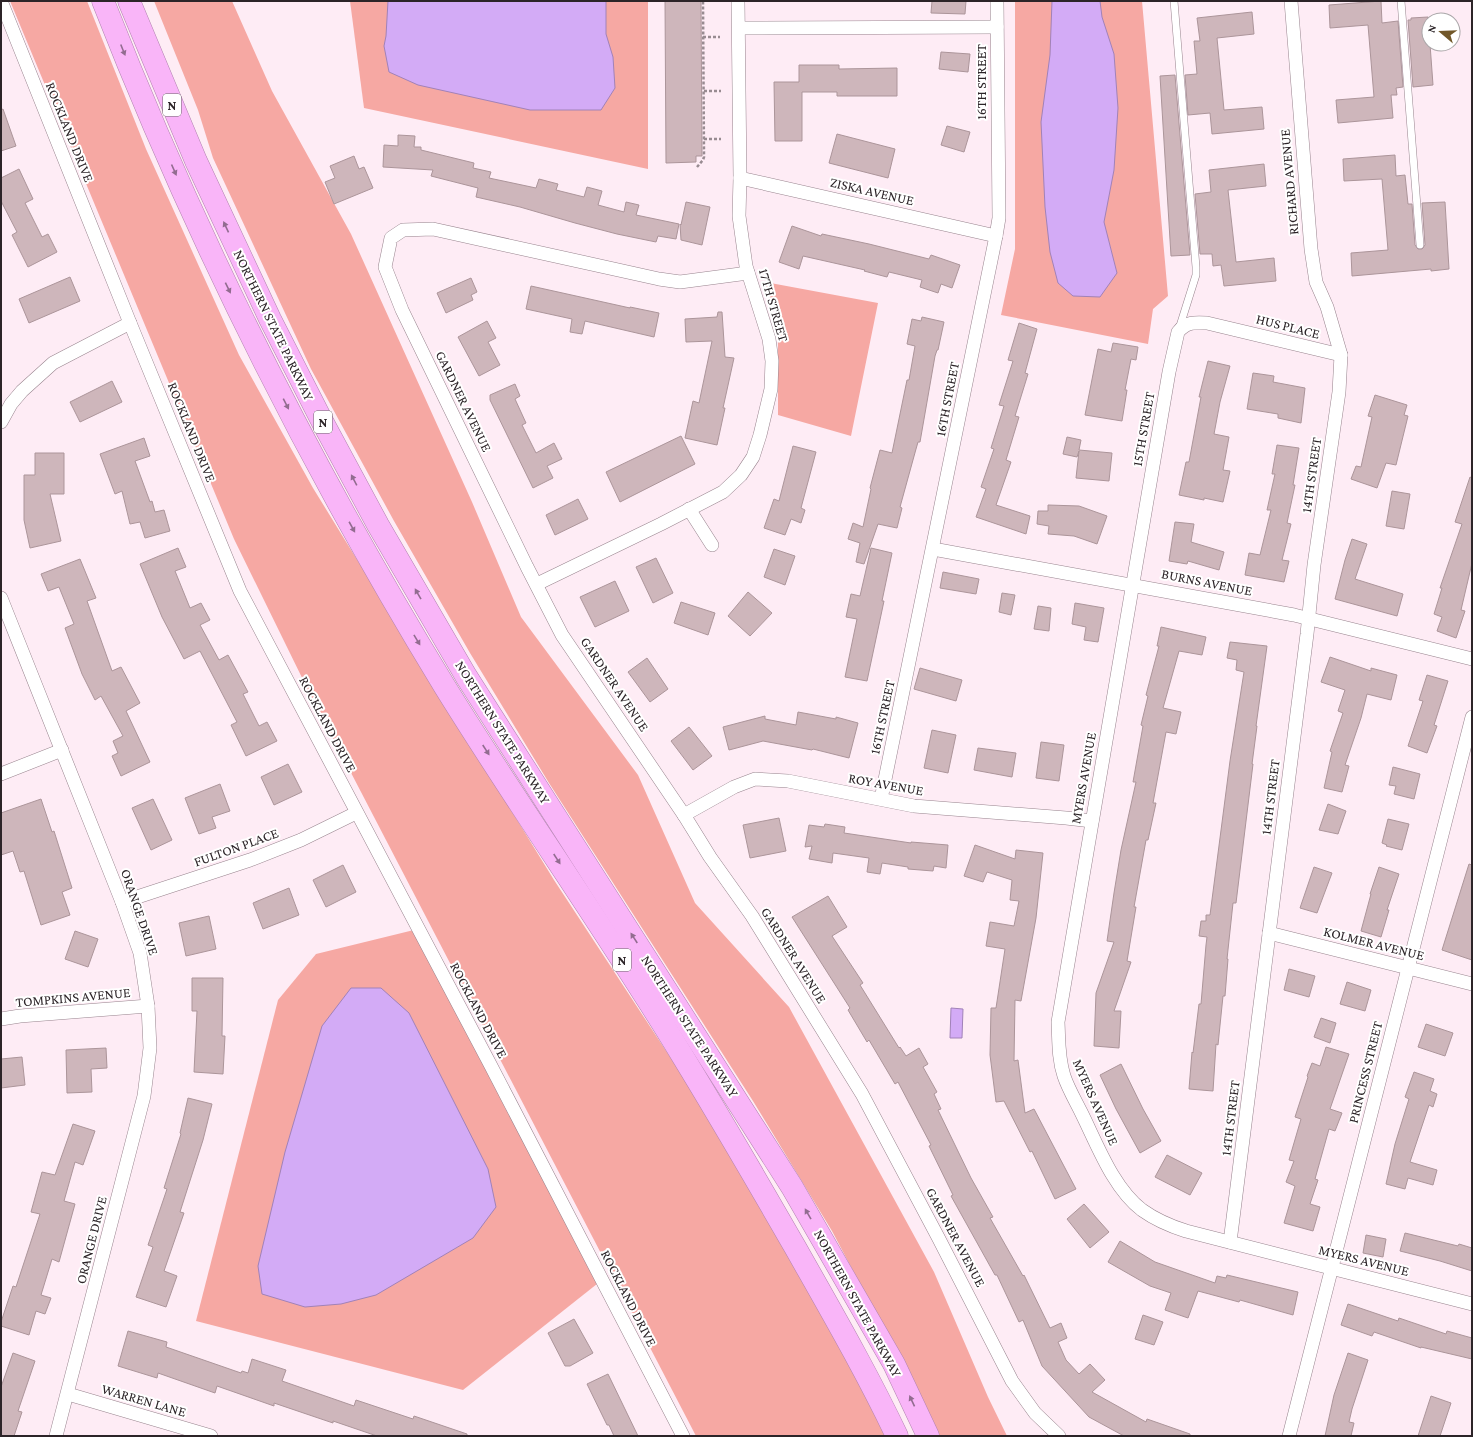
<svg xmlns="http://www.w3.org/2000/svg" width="1473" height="1437" font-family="'Crimson Pro',serif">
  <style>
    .green { fill: #f6a8a3 }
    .water { fill: #d3abf6; stroke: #a182b8 }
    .building { fill: #ceb6bb; stroke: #ac959a }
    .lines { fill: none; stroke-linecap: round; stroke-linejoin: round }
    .lane-casing { stroke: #98848e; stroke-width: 8 }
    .street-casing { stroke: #98848e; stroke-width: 14 }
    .highway-casing { stroke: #b182af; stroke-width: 23 }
    .path { stroke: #988b91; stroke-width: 2.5; stroke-dasharray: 3 2; stroke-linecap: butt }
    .lane { stroke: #fff; stroke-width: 7 }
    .street { stroke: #fff; stroke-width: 13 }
    .highway { stroke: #f9b5f8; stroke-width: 22 }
    .oneway { fill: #926c90 }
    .labels { text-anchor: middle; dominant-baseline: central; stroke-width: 4; stroke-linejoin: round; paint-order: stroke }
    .shield { fill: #fff; stroke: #6b6668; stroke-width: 1 }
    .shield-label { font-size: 13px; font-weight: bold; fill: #2c2428 }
    .street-label { font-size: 14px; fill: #2c2428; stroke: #fff }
  </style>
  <rect width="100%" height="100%" fill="#feecf5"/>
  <g class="green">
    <polygon points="10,1 87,1 146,149 239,355 313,488 554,880 712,1121 774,1223 887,1436 696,1436 309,692 234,539"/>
    <polygon points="154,1 232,1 272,91 351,234 472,502 521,617 638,775 695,903 789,1007 934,1272 988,1397 1007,1436 939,1436 929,1414 832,1231 753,1101 549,783 470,653 394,521 311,369 213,158 198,110"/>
    <polygon points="350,1 648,1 648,169 364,108"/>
    <polygon points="1015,1 1142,1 1168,296 1153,309 1148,344 1001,315 1015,249"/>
    <polygon points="765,282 878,303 851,436 778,415 778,319"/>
    <polygon points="418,929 602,1280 463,1390 196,1321 278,1000 316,954"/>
  </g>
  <g class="water">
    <polygon points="388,1 606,1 606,34 613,57 615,88 601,110 530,110 418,85 389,72 384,46 386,36"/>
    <polygon points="1052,1 1100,1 1102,17 1114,54 1118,108 1114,170 1104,222 1117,273 1100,297 1073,296 1058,283 1050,252 1045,207 1041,122 1050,55"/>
    <polygon points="351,988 381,988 409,1013 488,1169 496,1207 473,1238 376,1295 341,1304 305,1307 262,1294 258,1266 285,1152 322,1026"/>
    <polygon points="951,1008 963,1009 962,1038 950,1038"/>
  </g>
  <g class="building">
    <polygon points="665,1 701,1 702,156 696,156 696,162 666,163"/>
    <polygon points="932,1 966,1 965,14 931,13"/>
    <polygon points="1381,1 1382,23 1398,21 1403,87 1396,88 1397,95 1391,95 1393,118 1338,123 1336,100 1374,97 1368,25 1330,28 1329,5"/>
    <polygon points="1252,12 1254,34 1217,38 1224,110 1262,107 1264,129 1212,134 1210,113 1188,115 1185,75 1197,74 1194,41 1200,41 1197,18"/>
    <polygon points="1428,17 1429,44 1430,44 1433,85 1413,87 1408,20 1411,20 1411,18"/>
    <polygon points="941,52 970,54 968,72 939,69"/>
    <polygon points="799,65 839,65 839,69 897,68 897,96 837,96 837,92 802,92 802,141 775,141 774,82 799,82"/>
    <polygon points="1175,75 1190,255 1171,256 1160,76"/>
    <polygon points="3,109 16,146 1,151 1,110"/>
    <polygon points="947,126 970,132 964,152 941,145"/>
    <polygon points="837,134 895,149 888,178 829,163"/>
    <polygon points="398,135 415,136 414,147 421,147 421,150 474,163 473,168 491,172 489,178 536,188 539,179 558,184 556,190 584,197 587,187 602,191 598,205 624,212 626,202 639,205 636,215 679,224 676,239 658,236 656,242 617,234 575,223 520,207 476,197 478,188 431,176 433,170 383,167 384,145 398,146"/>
    <polygon points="1395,155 1396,176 1405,175 1408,204 1412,204 1415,245 1418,249 1422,249 1425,245 1422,203 1445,202 1449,269 1431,271 1431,269 1352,276 1351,253 1388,250 1382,179 1344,181 1343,159"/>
    <polygon points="354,156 359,169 364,167 373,188 334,204 325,182 335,178 330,166"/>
    <polygon points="1264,164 1266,186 1228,190 1236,262 1274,258 1276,281 1224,286 1221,265 1213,266 1212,254 1200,254 1195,194 1211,192 1209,170"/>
    <polygon points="19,169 33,199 25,203 42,237 48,234 57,252 28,267 12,235 17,232 1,201 1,178"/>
    <polygon points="686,202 710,207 702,245 681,240 680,224 681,225"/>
    <polygon points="792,226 821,236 822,234 869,244 929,259 931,255 960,265 952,288 941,284 938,293 920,287 922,280 889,272 887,277 864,271 865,270 803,256 799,269 779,262"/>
    <polygon points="70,277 80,301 29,323 19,299"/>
    <polygon points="471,278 477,292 471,295 473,300 446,313 437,293"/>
    <polygon points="531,286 630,308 630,307 659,313 654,337 585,321 582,334 570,332 572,319 526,309"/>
    <polygon points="718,312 722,312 725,357 734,358 723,408 725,408 717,445 685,438 693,401 699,403 712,341 686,342 685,319 717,317"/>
    <polygon points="922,317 944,322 938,350 937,350 935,356 920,442 918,442 916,449 900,507 902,508 897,528 878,524 864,564 856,562 860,543 848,539 853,523 863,527 871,489 870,488 880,450 892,453 907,380 909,380 915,346 907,344 912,319 921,321"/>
    <polygon points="487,321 496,338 488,342 500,365 479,376 458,337"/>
    <polygon points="1019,323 1037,329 1025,373 1028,374 1015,416 1019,417 1006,460 1011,462 996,505 1030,516 1026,534 976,517 986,489 981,487 994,449 991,448 1004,406 999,405 1013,361 1008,360"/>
    <polygon points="1113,343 1138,347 1136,360 1131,359 1125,390 1127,390 1122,421 1085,415 1098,349 1111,352"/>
    <polygon points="1208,361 1230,366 1220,402 1214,434 1229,437 1223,470 1230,471 1223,502 1204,498 1204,500 1179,495 1186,462 1189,462 1201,397 1199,397"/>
    <polygon points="1253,373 1274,376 1273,382 1305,388 1301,423 1278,418 1278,414 1247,409"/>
    <polygon points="112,381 122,402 80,422 70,402"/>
    <polygon points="515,384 520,396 515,399 526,423 522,425 536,453 554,443 562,459 547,466 553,478 533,488 490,400 490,395"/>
    <polygon points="1375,395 1407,405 1404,415 1408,416 1396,465 1386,463 1377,488 1351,479 1356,466 1361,467 1372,417 1368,416"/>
    <polygon points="681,436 695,464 620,502 606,472"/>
    <polygon points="1067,437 1081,440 1079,450 1112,453 1109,481 1076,478 1079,451 1077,457 1063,454"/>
    <polygon points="144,438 150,456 135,461 150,502 152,501 155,512 164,510 170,531 145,538 140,522 130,524 122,491 115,494 100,454"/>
    <polygon points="1277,445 1299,448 1293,485 1295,485 1287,523 1291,524 1282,560 1289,561 1284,582 1245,575 1249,553 1260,555 1271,510 1267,510 1275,474 1272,474"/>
    <polygon points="793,446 816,452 801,508 805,510 801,523 791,519 785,535 764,528 774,499 779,501"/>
    <polygon points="35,453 64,453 64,494 50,494 61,541 30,548 24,520 24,475 35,475"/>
    <polygon points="1470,477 1472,478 1472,563 1461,610 1465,611 1456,638 1437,631 1442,617 1434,614 1442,588 1440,588 1462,524 1455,522"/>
    <polygon points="1392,491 1410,494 1404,529 1386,526"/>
    <polygon points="578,499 588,519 555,535 546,515"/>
    <polygon points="1048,505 1079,506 1107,516 1097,544 1074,536 1048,534 1049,526 1037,524 1038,511 1048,511"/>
    <polygon points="1175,522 1194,524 1191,542 1224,552 1219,570 1188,561 1187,564 1169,561"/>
    <polygon points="1352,539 1367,544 1355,579 1403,594 1397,616 1335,599 1345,560"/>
    <polygon points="178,548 186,567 175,571 190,608 201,603 210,620 200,625 219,660 228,655 248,692 243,694 259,726 267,722 277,741 246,756 231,725 237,722 200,651 184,659 162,617 140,564"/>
    <polygon points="871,548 892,553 882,601 884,601 867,681 845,677 857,619 846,617 851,594 860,596"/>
    <polygon points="774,549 795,556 785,585 764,577"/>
    <polygon points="656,558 673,593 653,603 636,567"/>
    <polygon points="80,559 96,598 87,601 112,671 121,667 140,703 126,711 150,762 121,776 112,756 118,753 113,741 123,736 101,696 95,700 82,674 65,628 74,624 59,587 48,591 41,574"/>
    <polygon points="943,572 979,579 976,594 940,588"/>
    <polygon points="615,581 629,611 595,627 580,597"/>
    <polygon points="748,592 772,613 750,636 728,616"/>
    <polygon points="1002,593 1015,595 1011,615 999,612"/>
    <polygon points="681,602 715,613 708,635 674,623"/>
    <polygon points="1075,603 1104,608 1098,642 1084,640 1086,627 1072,624"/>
    <polygon points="1038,606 1051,608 1049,631 1034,629"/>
    <polygon points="1161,627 1206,637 1202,655 1179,651 1163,708 1181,712 1176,734 1166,732 1153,803 1156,803 1148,840 1146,840 1134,907 1136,907 1127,961 1131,962 1114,1011 1121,1011 1119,1048 1094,1046 1096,993 1114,942 1107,941 1114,893 1121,850 1136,782 1133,782 1143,726 1141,725 1148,696 1146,695 1159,646 1157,646"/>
    <polygon points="1230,642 1267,646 1256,726 1257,726 1252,764 1253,764 1236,903 1233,903 1227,959 1228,959 1225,996 1223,996 1218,1045 1216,1044 1213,1091 1189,1089 1192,1052 1193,1053 1199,1004 1201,1004 1206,945 1207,937 1199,936 1201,921 1206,921 1206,915 1210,915 1230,761 1244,672 1236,670 1237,660 1227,658"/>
    <polygon points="1330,657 1371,671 1371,668 1397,675 1391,700 1367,694 1361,718 1345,765 1349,766 1342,792 1324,788 1332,752 1330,751 1343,713 1338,711 1345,690 1321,682"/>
    <polygon points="647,658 668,689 650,702 628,672"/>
    <polygon points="920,668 962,680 956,701 914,689"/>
    <polygon points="1427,675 1448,681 1434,725 1437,726 1427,753 1408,746 1423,701 1419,700"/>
    <polygon points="798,712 836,719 836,717 858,723 849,758 813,749 812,750 763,741 729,750 723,727 765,716 765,719 796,725"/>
    <polygon points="689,727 712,756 693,770 671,741"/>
    <polygon points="932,730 956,735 948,773 924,768"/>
    <polygon points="1041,742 1064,745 1059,781 1036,778"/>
    <polygon points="978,748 1016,753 1012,777 974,770"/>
    <polygon points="288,764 302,792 274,805 261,777"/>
    <polygon points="1393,767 1420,774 1414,799 1394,794 1396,786 1389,785"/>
    <polygon points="220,784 230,811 212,817 216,828 199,834 185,798"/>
    <polygon points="41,799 52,832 54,831 72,888 62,892 70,915 41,925 24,871 20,872 13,851 1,855 1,813"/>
    <polygon points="153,799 172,840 151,850 132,808"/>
    <polygon points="1328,804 1346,811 1338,834 1319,830"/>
    <polygon points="779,818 786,851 750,858 743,825"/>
    <polygon points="1388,819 1409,824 1402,850 1386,846 1387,845 1382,843"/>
    <polygon points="825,824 845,827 844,833 911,843 911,842 948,845 946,868 934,866 933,871 908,869 908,867 882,863 880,874 867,872 869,858 833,853 832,863 809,859 812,846 805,847 809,825 824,827"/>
    <polygon points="975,845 1015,859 1016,850 1043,853 1036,918 1021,1001 1015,1000 1014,1061 1018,1060 1025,1113 1034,1109 1076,1189 1055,1199 1032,1151 1030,1152 1004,1101 996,1102 990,1055 991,1008 996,1008 1005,949 986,946 990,922 1014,926 1019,901 1010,900 1012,880 987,872 983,882 964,876"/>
    <polygon points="1469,864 1472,865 1472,960 1442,950"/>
    <polygon points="343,865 356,892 326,907 313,880"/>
    <polygon points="1314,867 1332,873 1317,913 1300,908"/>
    <polygon points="1379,867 1399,874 1387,910 1389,910 1381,937 1361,931 1371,894 1370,894"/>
    <polygon points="289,888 299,915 263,929 253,903"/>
    <polygon points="828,896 847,927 832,936 863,983 860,985 899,1048 900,1047 906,1056 919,1048 928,1064 923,1067 937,1092 934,1094 941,1109 938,1110 971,1178 993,1217 990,1218 1023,1276 1024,1275 1050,1328 1061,1323 1067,1338 1058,1342 1066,1360 1079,1374 1090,1364 1105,1380 1092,1392 1146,1422 1147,1419 1190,1434 1190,1436 1124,1436 1089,1417 1042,1366 1023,1320 1019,1322 997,1275 995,1275 951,1196 953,1195 929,1146 931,1145 898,1082 895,1084 869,1040 867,1042 848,1010 850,1008 792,917"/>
    <polygon points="209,916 216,949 186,956 179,923"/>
    <polygon points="75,931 98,939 88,967 65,959"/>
    <polygon points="1289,969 1315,976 1309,997 1284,990"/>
    <polygon points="192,978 223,978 222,1036 225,1036 223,1074 194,1072 197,1011 192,1011"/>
    <polygon points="1347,982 1371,990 1365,1011 1340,1004"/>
    <polygon points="1321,1018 1336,1023 1330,1043 1314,1037"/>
    <polygon points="1426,1024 1453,1033 1445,1056 1418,1047"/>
    <polygon points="1326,1047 1349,1054 1330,1109 1342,1113 1335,1131 1329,1129 1315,1179 1318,1180 1310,1204 1320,1207 1313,1231 1284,1223 1295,1186 1286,1182 1294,1161 1289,1160 1301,1119 1295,1117 1308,1077 1307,1076 1312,1063 1320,1066"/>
    <polygon points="106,1048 107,1068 91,1069 92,1092 67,1093 66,1050"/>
    <polygon points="22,1057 25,1085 1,1088 1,1059"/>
    <polygon points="1121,1064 1143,1109 1161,1141 1140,1153 1116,1109 1100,1075"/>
    <polygon points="1414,1072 1434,1079 1430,1091 1437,1094 1433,1107 1429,1105 1410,1162 1437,1170 1433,1185 1408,1178 1405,1189 1386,1184 1395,1144 1409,1099 1405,1097"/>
    <polygon points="188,1098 212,1104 203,1140 180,1212 184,1213 164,1271 177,1276 166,1307 136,1297 153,1247 148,1245 167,1189 164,1188 181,1134 180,1133"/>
    <polygon points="73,1124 95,1131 83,1165 75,1162 64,1201 75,1204 59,1262 52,1259 41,1295 51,1298 45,1314 36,1311 29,1335 1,1326 1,1322 13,1286 16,1287 40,1214 31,1212 42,1172 55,1175"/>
    <polygon points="1167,1155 1202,1173 1190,1195 1155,1177"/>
    <polygon points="1084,1204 1109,1232 1090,1248 1067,1219"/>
    <polygon points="1405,1233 1458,1246 1459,1244 1472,1248 1472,1271 1440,1261 1400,1251"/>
    <polygon points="1366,1235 1386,1239 1383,1257 1363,1253"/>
    <polygon points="1120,1241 1155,1262 1215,1283 1217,1276 1226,1278 1227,1275 1298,1292 1293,1315 1240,1300 1239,1302 1198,1291 1188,1318 1165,1310 1171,1293 1150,1286 1108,1262"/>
    <polygon points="1348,1304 1398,1321 1399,1318 1446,1334 1447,1331 1472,1338 1472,1359 1421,1347 1421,1348 1374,1332 1372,1336 1341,1325"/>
    <polygon points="1143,1315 1163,1322 1154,1345 1135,1339"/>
    <polygon points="574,1319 593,1353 570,1366 565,1366 548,1333"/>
    <polygon points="128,1331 167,1342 166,1347 241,1373 242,1371 248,1373 252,1359 286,1370 282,1381 354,1406 356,1400 413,1419 414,1416 467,1434 467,1436 377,1436 333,1421 333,1423 274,1403 274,1406 217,1386 215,1393 158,1373 157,1378 118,1366"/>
    <polygon points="13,1353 35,1361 18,1411 22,1412 14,1436 1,1436 1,1387"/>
    <polygon points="1348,1353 1368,1360 1352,1409 1349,1422 1354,1423 1351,1436 1325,1436 1334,1395"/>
    <polygon points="608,1374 638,1436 614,1436 609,1425 607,1425 587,1384"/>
    <polygon points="1431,1396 1451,1403 1440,1436 1418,1436"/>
  </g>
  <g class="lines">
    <g class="lane-casing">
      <g id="lane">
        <polyline points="1174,1 1196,267 1196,275 1179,329"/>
        <polyline points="1401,1 1420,245"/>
      </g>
    </g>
    <g class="street-casing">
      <g id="street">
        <polyline points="1,1 130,323 240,591 491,1066 683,1436"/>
        <polyline points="739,28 997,27"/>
        <polyline points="740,178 996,236"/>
        <polyline points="748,273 680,282 659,279 433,229 403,230 391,238 385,267 402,310 527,567 562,635 684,815 710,857 752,916 862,1094 939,1239 1012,1381 1035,1413 1059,1436"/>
        <path d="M 1341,355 L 1207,323 C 1195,322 1186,322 1178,332 L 1169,372 L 1058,1022 C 1059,1040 1058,1058 1064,1076 C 1068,1088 1075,1100 1081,1112 C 1097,1144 1113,1188 1142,1210 C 1156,1220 1170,1226 1186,1231 L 1472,1304"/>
        <polyline points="1,422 11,404 22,391 53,363 130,323"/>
        <polyline points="689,509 712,545"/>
        <polyline points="933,549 1294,615 1472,659"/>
        <polyline points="537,584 661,524 723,492 741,475 753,457 760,435 771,389 772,361 769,339 746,266 739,216 740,178 738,1"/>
        <polyline points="1,598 122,902 140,953 148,1006 150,1048 144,1096 56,1436"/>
        <polyline points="1,774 62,750"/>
        <polyline points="881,799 996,236 999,218 997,1"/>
        <polyline points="684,815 734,787 755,779 788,781 914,806 1066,818 1092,821"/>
        <polyline points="122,902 250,860 301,840 356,813"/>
        <polyline points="1269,933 1472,984"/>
        <polyline points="1,1019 20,1016 148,1006"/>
        <polyline points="1230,1242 1307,634 1314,565 1339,392 1341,355 1327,307 1316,282 1311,249 1291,1"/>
        <polyline points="68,1394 211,1436"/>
        <polyline points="1289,1436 1472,717"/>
      </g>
    </g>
    <g class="highway-casing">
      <g id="highway">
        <path d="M 103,1 C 196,239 312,469 445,687 C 510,792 581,894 647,999 C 699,1080 747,1164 795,1247 C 830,1309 866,1371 897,1436"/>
        <polyline points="129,1 196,161 270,319 322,421 378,525 466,676 792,1187 894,1364 928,1436"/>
      </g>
    </g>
    <g class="path">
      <polyline points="703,37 720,37"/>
      <polyline points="704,91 721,91"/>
      <polyline points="704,139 721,139"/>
      <polyline points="697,167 703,160 704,157 703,1"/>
    </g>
    <use href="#lane" class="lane"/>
    <use href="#street" class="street"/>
    <use href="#highway" class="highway"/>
  </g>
  <defs><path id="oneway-solid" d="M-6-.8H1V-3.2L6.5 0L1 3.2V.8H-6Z"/></defs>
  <g class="oneway">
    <use href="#oneway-solid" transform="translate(123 50) rotate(68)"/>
    <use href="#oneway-solid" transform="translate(174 170) rotate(66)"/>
    <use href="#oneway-solid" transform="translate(226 227) rotate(-115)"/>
    <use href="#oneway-solid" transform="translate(228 288) rotate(64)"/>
    <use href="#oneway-solid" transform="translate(286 404) rotate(63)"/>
    <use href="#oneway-solid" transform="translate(354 480) rotate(-118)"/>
    <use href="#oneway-solid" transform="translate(352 527) rotate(61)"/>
    <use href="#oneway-solid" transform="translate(418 594) rotate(-120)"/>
    <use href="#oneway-solid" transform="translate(417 640) rotate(59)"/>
    <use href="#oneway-solid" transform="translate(486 750) rotate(57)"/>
    <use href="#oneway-solid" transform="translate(557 859) rotate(57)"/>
    <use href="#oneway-solid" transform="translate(634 938) rotate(-123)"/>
    <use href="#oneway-solid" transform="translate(808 1214) rotate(-120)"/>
    <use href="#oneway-solid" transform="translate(912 1401) rotate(-115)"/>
  </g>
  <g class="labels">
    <g class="shield">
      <rect x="163" y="94" width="18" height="22" rx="3"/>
      <rect x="314" y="411" width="18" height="22" rx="3"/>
      <rect x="613" y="949" width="18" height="22" rx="3"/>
    </g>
    <g class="shield-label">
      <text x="172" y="105">N</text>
      <text x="323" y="422">N</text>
      <text x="622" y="960">N</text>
    </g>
    <g class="street-label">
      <text transform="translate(981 82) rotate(-90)">16TH STREET</text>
      <text transform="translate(70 132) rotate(68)">ROCKLAND DRIVE</text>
      <text transform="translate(1289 182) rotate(-95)">RICHARD AVENUE</text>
      <text transform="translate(872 191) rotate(13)">ZISKA AVENUE</text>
      <text transform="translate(774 305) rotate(74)">17TH STREET</text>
      <text transform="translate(274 325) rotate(64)">NORTHERN STATE PARKWAY</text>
      <text transform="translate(1288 326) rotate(14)">HUS PLACE</text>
      <text transform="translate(947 399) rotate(-79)">16TH STREET</text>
      <text transform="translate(464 401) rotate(64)">GARDNER AVENUE</text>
      <text transform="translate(1143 429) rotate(-80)">15TH STREET</text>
      <text transform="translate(192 432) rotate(68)">ROCKLAND DRIVE</text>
      <text transform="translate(1311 475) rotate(-82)">14TH STREET</text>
      <text transform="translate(1207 582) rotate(11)">BURNS AVENUE</text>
      <text transform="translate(615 684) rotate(56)">GARDNER AVENUE</text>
      <text transform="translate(882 717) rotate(-78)">16TH STREET</text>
      <text transform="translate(328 724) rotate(62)">ROCKLAND DRIVE</text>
      <text transform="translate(503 732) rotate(58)">NORTHERN STATE PARKWAY</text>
      <text transform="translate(1083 778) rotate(-80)">MYERS AVENUE</text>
      <text transform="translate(886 784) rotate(10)">ROY AVENUE</text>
      <text transform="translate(1270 797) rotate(-83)">14TH STREET</text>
      <text transform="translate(236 847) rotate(-20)">FULTON PLACE</text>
      <text transform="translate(140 912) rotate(71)">ORANGE DRIVE</text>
      <text transform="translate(1374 943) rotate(14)">KOLMER AVENUE</text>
      <text transform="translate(794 955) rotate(58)">GARDNER AVENUE</text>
      <text transform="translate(73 997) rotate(-5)">TOMPKINS AVENUE</text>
      <text transform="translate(479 1010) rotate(62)">ROCKLAND DRIVE</text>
      <text transform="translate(690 1026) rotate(57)">NORTHERN STATE PARKWAY</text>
      <text transform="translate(1365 1072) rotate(-76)">PRINCESS STREET</text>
      <text transform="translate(1096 1102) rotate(66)">MYERS AVENUE</text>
      <text transform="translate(1230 1118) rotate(-83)">14TH STREET</text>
      <text transform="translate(956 1237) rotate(62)">GARDNER AVENUE</text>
      <text transform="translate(91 1240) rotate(-76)">ORANGE DRIVE</text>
      <text transform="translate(1364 1260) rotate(14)">MYERS AVENUE</text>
      <text transform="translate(629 1298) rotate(63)">ROCKLAND DRIVE</text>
      <text transform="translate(858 1303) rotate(61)">NORTHERN STATE PARKWAY</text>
      <text transform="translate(144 1400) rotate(16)">WARREN LANE</text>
    </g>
  </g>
  <rect width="1473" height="1437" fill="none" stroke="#2c2428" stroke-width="4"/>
  <g transform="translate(1441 32) rotate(289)"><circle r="19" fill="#ffffff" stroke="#aba7a9"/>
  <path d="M0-3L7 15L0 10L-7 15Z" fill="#715729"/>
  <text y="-6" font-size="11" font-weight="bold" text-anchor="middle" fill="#2c2428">N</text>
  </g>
</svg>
